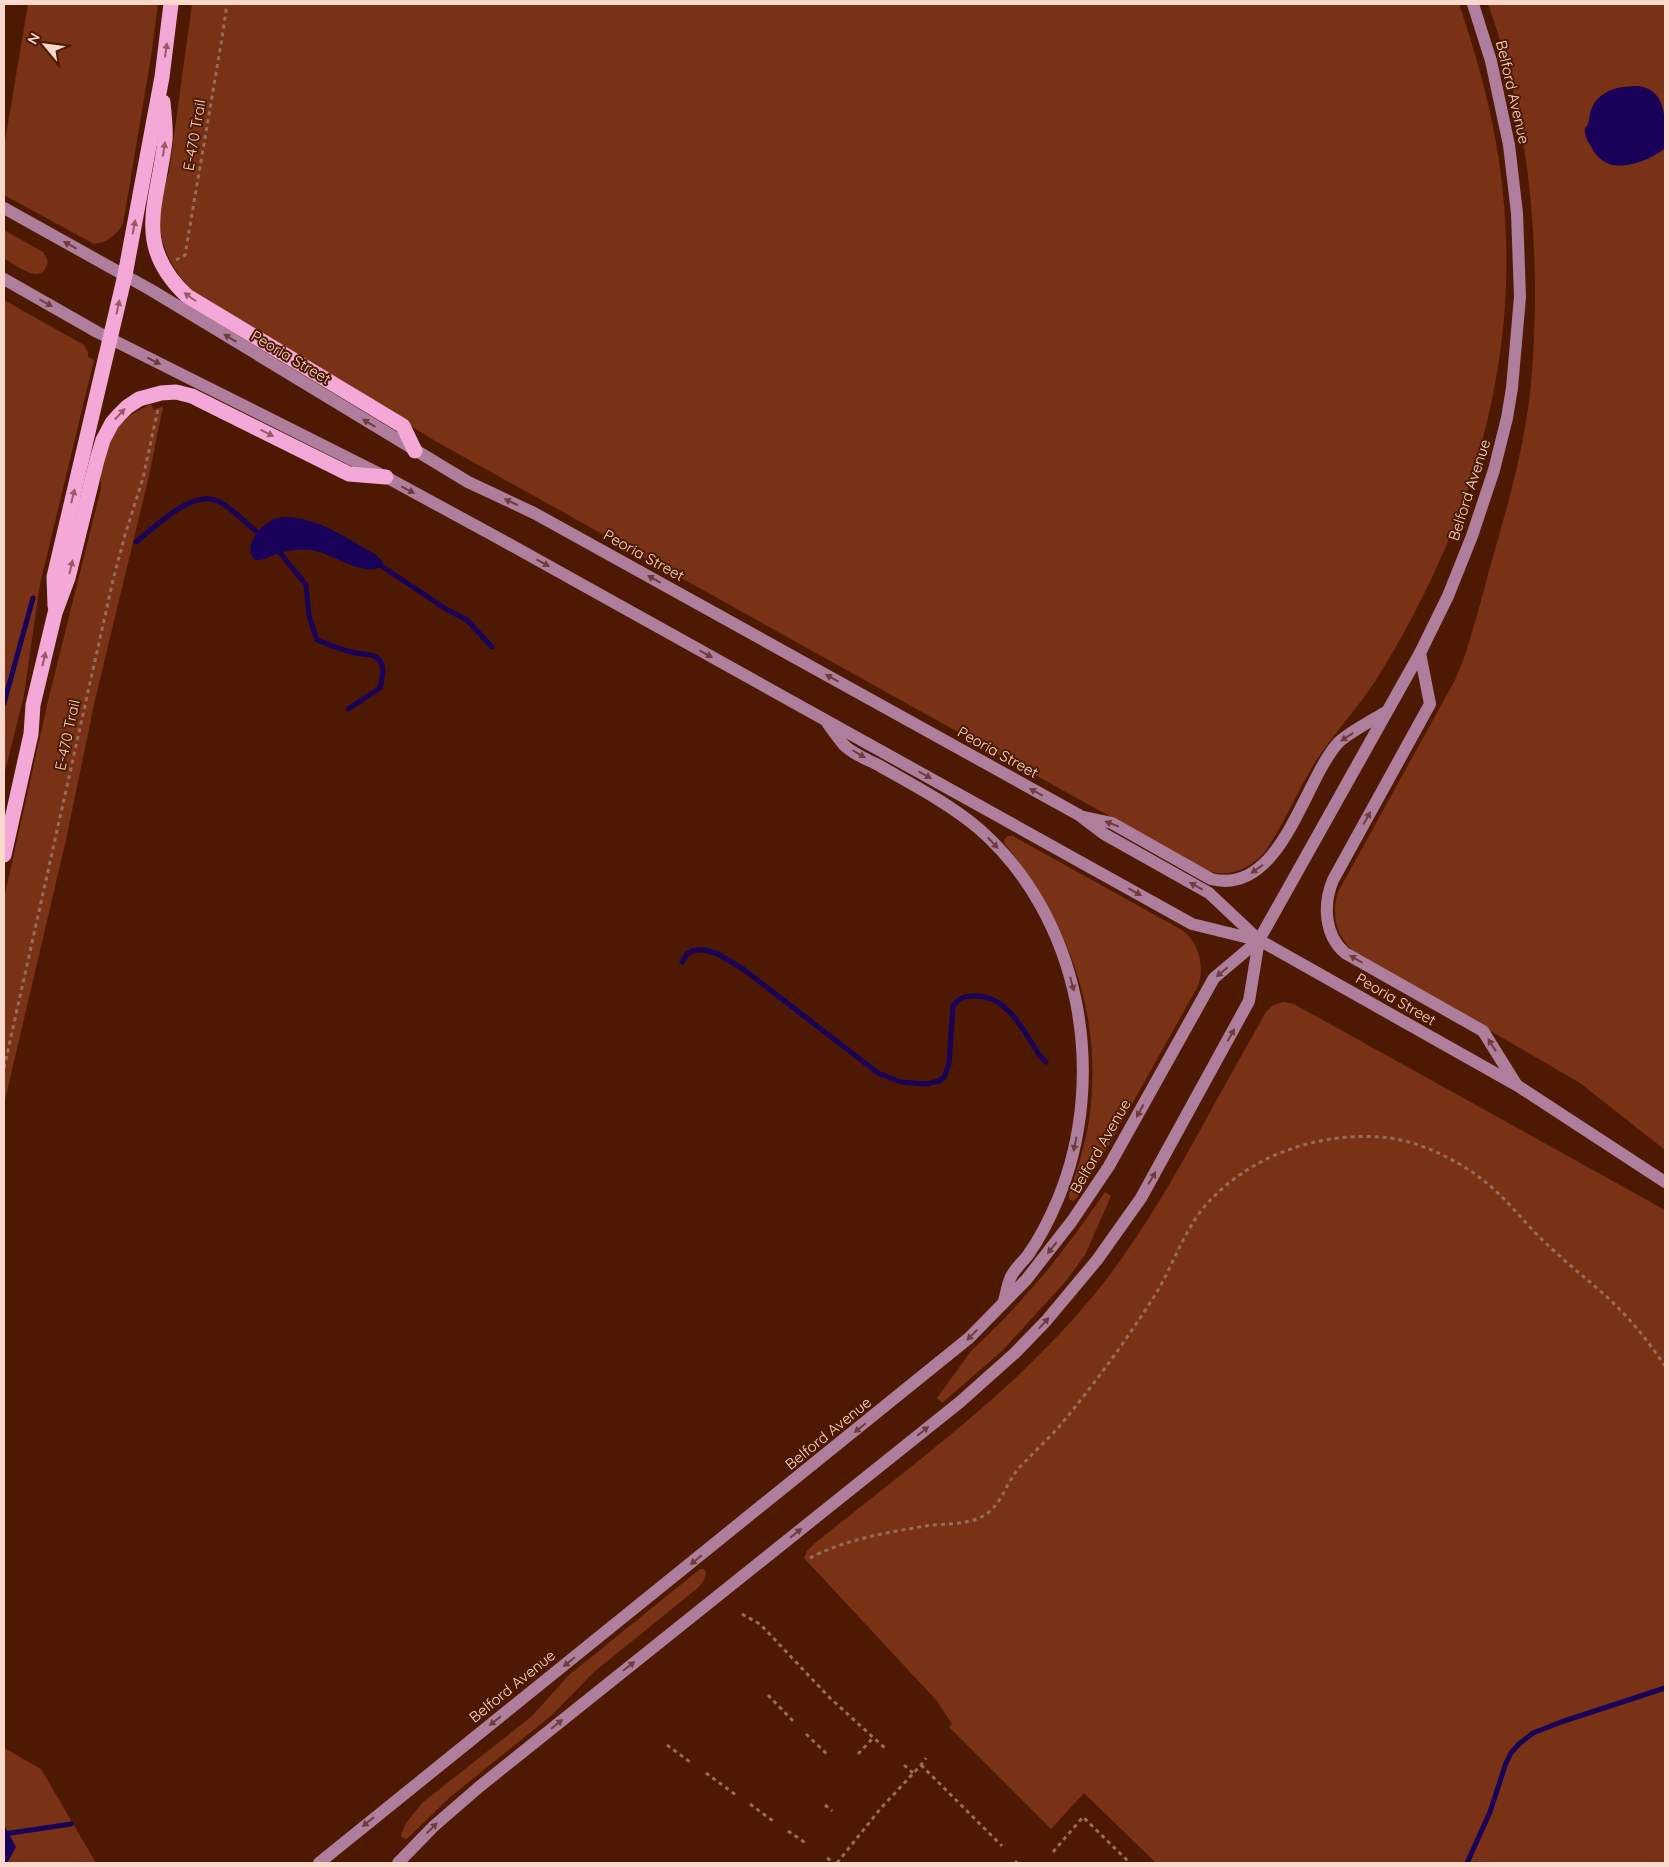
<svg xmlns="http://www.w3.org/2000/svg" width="1669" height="1867" font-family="Quicksand,sans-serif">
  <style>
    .grass { fill: #793215 }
    .water { fill: #190059 }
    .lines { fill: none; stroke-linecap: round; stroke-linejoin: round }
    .stream { stroke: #190059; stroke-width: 5 }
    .path { stroke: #986c5a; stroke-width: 3; stroke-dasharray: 4 4; stroke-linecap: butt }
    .secondary { stroke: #ae7e9c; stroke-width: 12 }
    .highway { stroke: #f3a8d8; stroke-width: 15 }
    .oneway { fill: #985963 }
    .oneway2 { fill: #6f3c39 }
    .labels { text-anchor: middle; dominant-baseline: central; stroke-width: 4; stroke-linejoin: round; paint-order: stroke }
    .street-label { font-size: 15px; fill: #fad8cb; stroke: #4d1903 }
  </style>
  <rect width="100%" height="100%" fill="#4d1903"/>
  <g class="grass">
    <path d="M 28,4 L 158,4 L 151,57 L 123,224 C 115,236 108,242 94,244 L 4,195 L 4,147 Z"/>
    <path d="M 192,4 L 1459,4 C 1481,68 1499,137 1504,205 C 1519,374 1465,538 1376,680 C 1358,708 1334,733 1316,761 C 1297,791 1284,825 1264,853 C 1250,869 1226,879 1206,870 L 437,442 L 195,294 C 158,255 152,222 169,172 Z"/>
    <path d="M 1488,4 L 1665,4 L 1665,1150 L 1580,1083 L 1353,951 C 1336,936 1331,914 1338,892 L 1455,680 L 1464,658 C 1473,630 1481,602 1488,574 C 1507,508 1527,441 1532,372 C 1541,249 1530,120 1488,4 Z"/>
    <path d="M 4,230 L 43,252 L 48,261 C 43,288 17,266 4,258 Z"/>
    <polygon points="4,300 84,345 88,352 88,357 94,360 40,584 24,695 4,775"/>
    <polygon points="151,404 154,410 163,406 149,476 95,700 66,840 4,1104 4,898 48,701 101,488 100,469 113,434 127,417"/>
    <path d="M 1008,836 L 1013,836 L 1182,930 C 1199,942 1205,967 1198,986 L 1108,1147 L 1076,1199 L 1073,1201 L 1069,1199 L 1069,1194 C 1077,1170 1085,1146 1089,1120 C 1104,1018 1070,923 1005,844 L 1004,840 Z"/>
    <path d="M 1284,1002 L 1294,1004 L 1665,1210 L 1665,1863 L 1156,1863 L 1084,1793 L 1051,1829 L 949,1727 L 952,1724 L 937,1701 L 804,1558 L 807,1551 L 814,1544 C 909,1467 1009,1396 1088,1302 C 1132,1250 1165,1193 1198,1134 C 1220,1093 1243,1053 1266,1012 L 1273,1005 Z"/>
    <polygon points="1105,1192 1111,1196 1085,1255 1066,1281 1002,1351 942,1403 937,1398 971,1351 1005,1318 1046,1272 1076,1233"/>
    <polygon points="700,1569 704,1569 706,1573 704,1580 699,1587 594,1672 552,1715 449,1798 408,1838 405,1839 401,1837 402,1832 406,1823 422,1803 532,1716 569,1675"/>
    <polygon points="4,1748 41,1769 96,1863 4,1863"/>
  </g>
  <g class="water">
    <path d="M 1639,86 C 1669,91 1665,124 1665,148 C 1653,159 1623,171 1607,163 C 1600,160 1594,153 1591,146 C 1587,141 1584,134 1585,128 C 1591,123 1588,116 1591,110 C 1599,89 1620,86 1639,86 Z"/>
    <path d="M 284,517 C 316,516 347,539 375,554 L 383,562 C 377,582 333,556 320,552 C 306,548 291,549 277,554 C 270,556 263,561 255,560 C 242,548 259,527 272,520 C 275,518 280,518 284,517 Z"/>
    <polygon points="4,1825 16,1847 7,1863 4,1863"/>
  </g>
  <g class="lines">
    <g class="stream">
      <path d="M 136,542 C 155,527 192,489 218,501 C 231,507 251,528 263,537"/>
      <path d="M 277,549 L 306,585 L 309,616 L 317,640 C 330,645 342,650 355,653 C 360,654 366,654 371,655 C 387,659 383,676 380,688 L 348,709"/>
      <polyline points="377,563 446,609 467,620 492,647"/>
      <polyline points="4,703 33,598"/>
      <path d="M 682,962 L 687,954 L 694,950 L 705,950 L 718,954 L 743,969 L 878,1073 L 901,1082 L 926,1084 L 939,1081 L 944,1077 L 949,1064 L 953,1006 C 958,999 963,996 973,996 C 1007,994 1023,1030 1040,1056 L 1046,1062"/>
      <polyline points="4,1834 71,1824"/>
      <polyline points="1467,1863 1490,1812 1506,1763 1511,1753 1519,1744 1533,1733 1561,1722 1665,1688"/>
    </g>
    <g class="path">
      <polyline points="176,260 185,255 222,38 227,4"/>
      <polyline points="4,1068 113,580 125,535 143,478 158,409"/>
      <path d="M 810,1558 C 846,1539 885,1533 925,1526 C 945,1523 974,1526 990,1511 C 1003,1500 1007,1482 1018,1469 C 1031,1455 1045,1442 1058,1428 C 1093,1386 1126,1341 1155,1295 C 1173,1266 1183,1232 1205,1206 C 1250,1154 1323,1130 1390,1138 C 1423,1143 1457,1160 1483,1180 C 1508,1199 1527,1227 1551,1248 C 1569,1265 1588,1280 1607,1297 C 1629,1317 1648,1341 1665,1366"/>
      <polyline points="742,1614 760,1624 830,1698 887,1750"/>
      <polyline points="768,1695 794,1722"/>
      <polyline points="806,1734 827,1754"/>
      <polyline points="667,1745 690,1762"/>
      <polyline points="858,1754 873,1738"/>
      <polyline points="904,1765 913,1773"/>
      <polyline points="921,1765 1002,1846"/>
      <polyline points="706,1773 736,1795"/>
      <polyline points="750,1804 773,1821"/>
      <polyline points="825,1805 832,1811"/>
      <polyline points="788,1831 807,1844"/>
      <polyline points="1053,1852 1083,1817 1130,1863"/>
      <polyline points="827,1858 834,1863"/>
      <polyline points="1015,1861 1017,1863"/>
      <polyline points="837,1863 881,1808 921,1765 926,1758"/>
    </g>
    <g class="secondary">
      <polyline points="4,208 151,290 468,482 534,513 1079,815 1104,834 1209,893 1259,940 1518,1086 1665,1182"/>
      <polyline points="4,279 97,332 386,477 500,539 1192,924 1257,940"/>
      <path d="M 1420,653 L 1430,704 L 1333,880 C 1323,904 1324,935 1345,953 L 1483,1031 L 1516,1084"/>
      <path d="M 828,724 C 833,731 838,738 844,745 C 852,754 869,760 880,766 C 913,785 948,803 978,828 C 1081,917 1109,1076 1058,1199 C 1050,1218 1040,1238 1028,1255 C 1022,1263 1013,1270 1010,1279 C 1007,1286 1006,1294 1004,1301"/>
      <path d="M 1084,817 L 1112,823 L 1211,879 C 1281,897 1303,782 1338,743 C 1346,734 1374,719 1386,712"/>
      <polyline points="319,1863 969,1338 1026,1280 1072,1221 1109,1166 1214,978 1259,940"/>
      <polyline points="398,1863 434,1826 479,1787 960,1402 1015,1353 1046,1321 1097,1260 1141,1198 1249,1001 1259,940 1420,653 1448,596 1472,536 1494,470 1507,418 1512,388 1520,297 1517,213 1509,145 1491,61 1473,4"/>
    </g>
    <g class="highway">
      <path d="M 163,102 C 164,114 166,128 165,140 C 158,204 132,244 187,296 L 403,426 L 415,451"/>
      <polyline points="55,606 54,577 125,275 162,77 171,4"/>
      <polyline points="4,855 31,734 33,705 55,613 68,578 97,460 103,440 112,423 119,415 127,407 139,399 161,393 176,392 192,396 349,474 386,477"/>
    </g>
  </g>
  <defs><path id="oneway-solid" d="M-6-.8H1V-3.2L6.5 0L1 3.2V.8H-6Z" transform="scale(1.25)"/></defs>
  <g class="oneway">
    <use href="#oneway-solid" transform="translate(166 50) rotate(-82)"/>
    <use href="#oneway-solid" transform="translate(164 149) rotate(-81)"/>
    <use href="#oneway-solid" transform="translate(134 227) rotate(-79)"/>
    <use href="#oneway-solid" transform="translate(190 297) rotate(-145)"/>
    <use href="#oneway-solid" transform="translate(118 307) rotate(-78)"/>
    <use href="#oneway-solid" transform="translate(120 414) rotate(-47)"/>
    <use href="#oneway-solid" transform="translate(267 433) rotate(27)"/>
    <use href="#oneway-solid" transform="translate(73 496) rotate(-76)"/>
    <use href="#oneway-solid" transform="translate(71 567) rotate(-77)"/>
    <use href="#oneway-solid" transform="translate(44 659) rotate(-77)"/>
  </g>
  <g class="oneway2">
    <use href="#oneway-solid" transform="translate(70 245) rotate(-151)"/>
    <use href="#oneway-solid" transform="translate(46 303) rotate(29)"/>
    <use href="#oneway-solid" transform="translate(230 338) rotate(-149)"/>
    <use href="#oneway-solid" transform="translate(154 361) rotate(26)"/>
    <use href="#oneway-solid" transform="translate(369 423) rotate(-149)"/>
    <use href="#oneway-solid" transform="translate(408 490) rotate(28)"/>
    <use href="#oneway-solid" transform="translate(511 502) rotate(-155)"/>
    <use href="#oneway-solid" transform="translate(543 563) rotate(29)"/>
    <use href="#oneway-solid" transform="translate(654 579) rotate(-151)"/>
    <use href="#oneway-solid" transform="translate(706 654) rotate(29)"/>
    <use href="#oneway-solid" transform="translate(832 678) rotate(-151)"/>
    <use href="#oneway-solid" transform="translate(1347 737) rotate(147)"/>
    <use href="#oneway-solid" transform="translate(859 754) rotate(30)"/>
    <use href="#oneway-solid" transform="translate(925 775) rotate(29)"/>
    <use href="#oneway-solid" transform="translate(1036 792) rotate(-151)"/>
    <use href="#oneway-solid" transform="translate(1367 818) rotate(-61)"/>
    <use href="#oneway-solid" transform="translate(1112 824) rotate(-159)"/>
    <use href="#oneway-solid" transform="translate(993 843) rotate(47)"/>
    <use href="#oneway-solid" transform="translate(1257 869) rotate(145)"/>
    <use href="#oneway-solid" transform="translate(1196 886) rotate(-151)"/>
    <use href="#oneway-solid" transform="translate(1135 892) rotate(29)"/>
    <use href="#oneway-solid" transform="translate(1356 959) rotate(-150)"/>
    <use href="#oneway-solid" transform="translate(1222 972) rotate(140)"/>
    <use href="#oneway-solid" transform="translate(1072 984) rotate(75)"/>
    <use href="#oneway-solid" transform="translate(1231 1035) rotate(-61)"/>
    <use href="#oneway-solid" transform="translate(1492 1045) rotate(-122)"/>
    <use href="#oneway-solid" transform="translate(1140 1111) rotate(119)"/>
    <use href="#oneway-solid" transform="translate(1075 1144) rotate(102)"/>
    <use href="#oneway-solid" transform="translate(1152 1178) rotate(-60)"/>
    <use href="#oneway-solid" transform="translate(1052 1248) rotate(129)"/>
    <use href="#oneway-solid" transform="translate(1044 1323) rotate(-48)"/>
    <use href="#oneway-solid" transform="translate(972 1335) rotate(135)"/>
    <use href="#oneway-solid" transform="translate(860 1428) rotate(141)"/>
    <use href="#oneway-solid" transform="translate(923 1431) rotate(-39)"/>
    <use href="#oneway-solid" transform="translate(796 1533) rotate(-39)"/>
    <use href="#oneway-solid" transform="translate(696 1560) rotate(141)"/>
    <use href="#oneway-solid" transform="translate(569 1662) rotate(141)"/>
    <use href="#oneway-solid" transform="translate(629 1666) rotate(-39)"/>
    <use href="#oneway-solid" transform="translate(495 1721) rotate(141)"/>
    <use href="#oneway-solid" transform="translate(557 1724) rotate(-39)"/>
    <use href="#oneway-solid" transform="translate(368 1822) rotate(141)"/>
    <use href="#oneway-solid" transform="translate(432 1828) rotate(-44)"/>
  </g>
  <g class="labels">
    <g class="street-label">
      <text transform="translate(1513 92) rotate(77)">Belford Avenue</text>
      <text transform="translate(194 135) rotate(-80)">E-470 Trail</text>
      <text transform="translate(291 357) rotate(31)">Peoria Street</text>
      <text transform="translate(1469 490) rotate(-72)">Belford Avenue</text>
      <text transform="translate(644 555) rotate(29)">Peoria Street</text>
      <text transform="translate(67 735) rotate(-78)">E-470 Trail</text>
      <text transform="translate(998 752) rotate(29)">Peoria Street</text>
      <text transform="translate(1396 999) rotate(30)">Peoria Street</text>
      <text transform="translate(1100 1146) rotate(-60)">Belford Avenue</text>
      <text transform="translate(828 1433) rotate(-39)">Belford Avenue</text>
      <text transform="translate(512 1686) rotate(-39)">Belford Avenue</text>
    </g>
  </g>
  <rect width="1669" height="1867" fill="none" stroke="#fad8cb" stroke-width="10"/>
  <g transform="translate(45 45) rotate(299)" stroke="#4d1903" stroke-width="4" paint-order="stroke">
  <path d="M0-4L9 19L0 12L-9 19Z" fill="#fad8cb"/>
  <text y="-8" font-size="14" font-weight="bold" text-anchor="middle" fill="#fad8cb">N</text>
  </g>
</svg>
